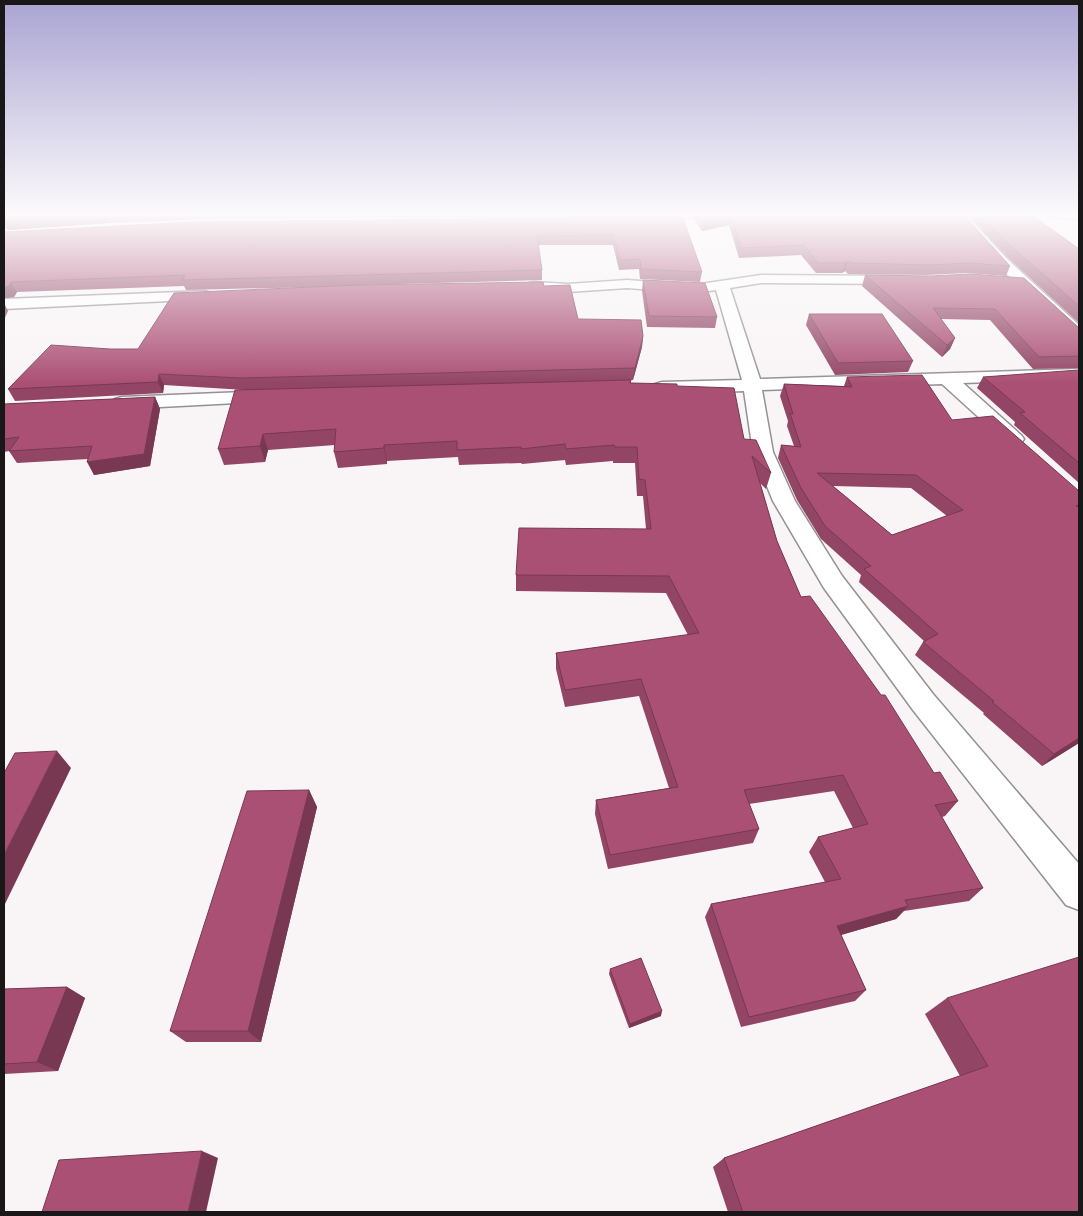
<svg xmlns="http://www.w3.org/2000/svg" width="1083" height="1216" font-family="Arial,sans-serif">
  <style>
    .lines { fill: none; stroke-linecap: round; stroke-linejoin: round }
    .street-casing { stroke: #959193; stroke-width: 3 }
    .street { fill: #fff; fill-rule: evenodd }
    .wall { fill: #934565; fill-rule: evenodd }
    .shaded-wall { fill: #783852 }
    .building { fill: #ab5075; stroke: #783852; fill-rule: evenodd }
  </style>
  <rect width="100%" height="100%" fill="#f9f5f6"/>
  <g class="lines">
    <g class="street-casing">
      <g id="street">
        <polygon points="661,213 700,213 694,217 647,222 641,218 643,215"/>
        <polygon points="952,213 964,213 1006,258 1079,325 1079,339 1073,337 996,264"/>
        <polygon points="1043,213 1079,213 1079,219 1049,217"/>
        <polygon points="761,275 899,276 904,277 906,280 904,283 899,284 761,283 730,288 760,379 1079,369 1079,379 963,383 1021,435 1024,439 1021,443 1014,445 1007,443 942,384 762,390 773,452 795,501 842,576 933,694 1079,864 1079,910 1066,905 913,710 824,588 773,501 753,452 744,391 662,394 655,392 653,388 655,384 662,382 742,380 716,290 694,293 627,288 568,292 534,290 529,289 527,286 529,283 534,282 568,284 627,280 694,285"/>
        <polygon points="205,291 210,293 213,296 210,299 4,309 4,299"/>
        <polygon points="268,391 275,393 277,397 275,401 122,409 115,407 113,403 115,399 122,397"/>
      </g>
    </g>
    <use href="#street" class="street"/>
  </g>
  <g class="wall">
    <polygon points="4,213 636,213 556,216 211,219 107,223 8,230 5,226"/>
    <polygon points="647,213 702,272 700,282 640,279 639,269 619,270 613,245 538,245 542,270 542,280 362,285 544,286 578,319 643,336 642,347 633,380 631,380 631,383 677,386 744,439 771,473 766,489 760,483 777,541 801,597 934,773 958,801 945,816 942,817 983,888 969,901 904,911 896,919 841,935 866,990 855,1001 741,1027 705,917 711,904 825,882 809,852 818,837 853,828 834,791 749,804 759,829 753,843 608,869 595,814 596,800 669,788 639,696 565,707 556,669 556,653 688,635 666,593 516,591 516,575 646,529 643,496 637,496 635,463 613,463 613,461 566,465 565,460 522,464 521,463 459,465 458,457 387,461 387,464 338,468 334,452 335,445 268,450 265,462 224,465 218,449 245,390 164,385 163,393 15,401 8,389 110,349 138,349 357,286 186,290 184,286 17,292 14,297 4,298 4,232 551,218"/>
    <polygon points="694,213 962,213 1010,266 1006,276 966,273 927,275 848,274 845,271 842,273 816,273 801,255 739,258 729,225 702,231 694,219"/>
    <polygon points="966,213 1029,213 1079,249 1079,323 1007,257"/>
    <polygon points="865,275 1079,328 1079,368 1033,369 990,320 941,319 955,338 950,349 942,357 862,286"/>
    <polygon points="643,280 717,317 715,328 647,327 642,291"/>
    <polygon points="809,314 913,361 908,372 835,375 806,325"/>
    <polygon points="1079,370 1079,483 1014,425 1015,422 977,388 983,377"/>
    <path d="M 847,377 L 952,420 L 1079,491 L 1079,743 L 1042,766 L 983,714 L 984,713 L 915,655 L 923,642 L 924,641 L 859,582 L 861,575 L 821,539 L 797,500 L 778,458 L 781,445 L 794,446 L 787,426 L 788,421 L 780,396 L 784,384 L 844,386 ZM 833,486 L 911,488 L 947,516 L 892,535 Z"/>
    <polygon points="155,397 160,409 150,466 94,475 88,459 17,463 9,451 4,452 4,404"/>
    <polygon points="309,790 317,807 261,1042 186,1042 170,1031"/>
    <polygon points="610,969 661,1016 629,1028 609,974"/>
    <polygon points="67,987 85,998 58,1071 4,1074 4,989"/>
    <polygon points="947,998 1079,1212 728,1212 713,1167 724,1158 960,1076 925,1014"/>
  </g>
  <g class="shaded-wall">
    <polygon points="5,213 9,220 103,214 107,223 8,230 5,226 4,227 4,214"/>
    <polygon points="731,215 729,225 702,231 704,222"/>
    <polygon points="848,261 845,271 842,273 845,263"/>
    <polygon points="11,282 17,292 14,297 4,298 4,287"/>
    <polygon points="4,303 8,311 4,320"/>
    <polygon points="643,336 642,347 633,380 635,368"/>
    <polygon points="955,338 950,349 942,357 947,345"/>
    <polygon points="159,374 164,385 163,393 158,382"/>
    <polygon points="155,397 160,409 150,466 94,475 87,462"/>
    <polygon points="263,434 268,450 265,462 260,446"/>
    <polygon points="384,445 387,461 387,464 384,448"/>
    <polygon points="1079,738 1079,743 1042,766 1054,754"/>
    <polygon points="57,751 71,768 4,906 4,855"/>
    <polygon points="309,790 317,807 261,1042 248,1031"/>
    <polygon points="908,906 896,919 827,939 837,926"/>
    <polygon points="67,987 85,998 58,1071 37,1062"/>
    <polygon points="662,1011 661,1016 629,1028 630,1024"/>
    <polygon points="202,1151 218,1158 206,1212 188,1212"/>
  </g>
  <g class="building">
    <polygon points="4,213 128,213 4,220 4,219 7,215 5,213 4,214"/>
    <polygon points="647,213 681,213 702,272 641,269 640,259 620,260 613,235 537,236 542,270 182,280 185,275 11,282 9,286 4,287 4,232 194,222 551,218"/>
    <polygon points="697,213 962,213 1010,266 970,263 931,265 851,263 848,261 845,263 818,263 804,245 741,248 731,215 704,222"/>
    <polygon points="978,213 1029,213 1079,249 1079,306 1012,247"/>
    <polygon points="970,274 1024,278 1078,327 1079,328 1079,356 1039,357 995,309 933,308 955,338 947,345 865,275 931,276"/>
    <polygon points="643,280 705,283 717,317 649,316"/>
    <polygon points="543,282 544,286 570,285 578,319 641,320 643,336 635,368 241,378 159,374 158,382 8,389 51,345 110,349 138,349 174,293 359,285"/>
    <polygon points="809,314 882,314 913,361 838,363"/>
    <polygon points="1079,370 1079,463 1020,413 1025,412 983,377"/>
    <path d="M 922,375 L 952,420 L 993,416 L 1079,491 L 1079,505 L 1076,506 L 1079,508 L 1079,738 L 1054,754 L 992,702 L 994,701 L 923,642 L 938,634 L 864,569 L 871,566 L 825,526 L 801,488 L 781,445 L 801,447 L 790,413 L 793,414 L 784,384 L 852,387 L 847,377 ZM 817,473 L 916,475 L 963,510 L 892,535 Z"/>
    <polygon points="631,380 630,383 677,384 677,386 734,388 744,439 756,440 771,473 752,456 777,541 801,597 810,596 881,695 885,695 934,773 940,772 958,801 935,805 983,888 905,900 908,906 837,926 866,990 749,1017 711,904 841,879 818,837 868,824 843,775 744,790 759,829 610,855 596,800 678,787 641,679 565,690 556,653 699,633 669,576 516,575 519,528 651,529 645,480 639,479 637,447 615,447 614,445 566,449 565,444 521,449 521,447 457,450 457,441 384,445 384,448 334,452 336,429 263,434 260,446 218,449 235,390"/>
    <polygon points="155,397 144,454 87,462 92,446 9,451 19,437 4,439 4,404"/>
    <polygon points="57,751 4,855 4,773 15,753"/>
    <polygon points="309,790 248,1031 170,1031 247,791"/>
    <polygon points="1079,957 1079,1212 743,1212 724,1158 988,1066 947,998"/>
    <polygon points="641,958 662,1011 630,1024 610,969"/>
    <polygon points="67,987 37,1062 4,1064 4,989"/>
    <polygon points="202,1151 188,1212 42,1212 59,1160"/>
  </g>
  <linearGradient id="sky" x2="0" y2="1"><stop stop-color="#aaa4d2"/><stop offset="0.56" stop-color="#fcfafb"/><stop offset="1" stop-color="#fcfafb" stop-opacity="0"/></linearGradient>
  <rect width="1083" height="383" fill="url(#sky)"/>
  <rect width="1083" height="1216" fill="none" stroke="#191718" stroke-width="10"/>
</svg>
